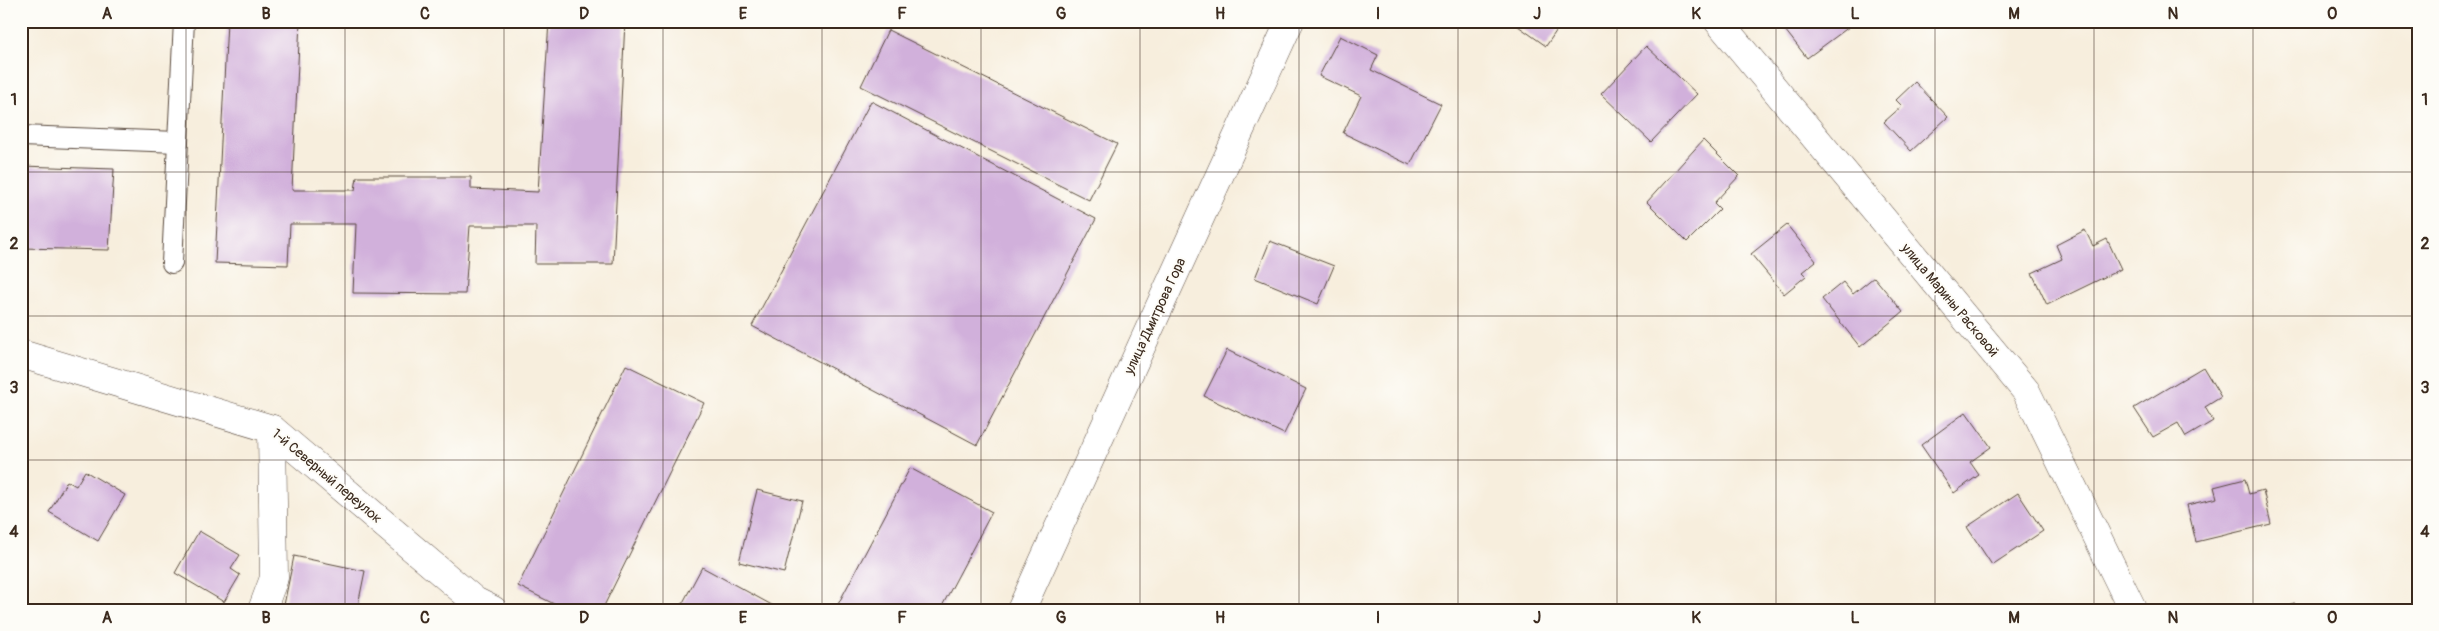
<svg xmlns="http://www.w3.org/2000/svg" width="2439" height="631" font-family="Pangolin,sans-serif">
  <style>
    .building { fill: #d1b0db }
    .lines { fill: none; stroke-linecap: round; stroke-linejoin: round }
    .service-casing { stroke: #57473b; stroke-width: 22 }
    .minor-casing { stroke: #57473b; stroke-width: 29 }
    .service { stroke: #fff; stroke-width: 20 }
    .minor { stroke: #fff; stroke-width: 28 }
    .grid { fill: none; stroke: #3b2a1e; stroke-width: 1; stroke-opacity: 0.55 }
    .labels { text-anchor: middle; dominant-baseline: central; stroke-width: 4; stroke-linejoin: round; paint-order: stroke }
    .street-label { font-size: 14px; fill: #3b2a1e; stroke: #fdfcf7 }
    .neatline { fill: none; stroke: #3b2a1e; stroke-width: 2 }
    .grid-label { font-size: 16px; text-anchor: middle; font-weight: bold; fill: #3b2a1e }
  </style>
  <rect width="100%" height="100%" fill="#fdfcf7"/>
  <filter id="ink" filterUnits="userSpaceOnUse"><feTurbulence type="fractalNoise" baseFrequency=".02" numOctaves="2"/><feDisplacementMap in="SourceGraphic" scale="10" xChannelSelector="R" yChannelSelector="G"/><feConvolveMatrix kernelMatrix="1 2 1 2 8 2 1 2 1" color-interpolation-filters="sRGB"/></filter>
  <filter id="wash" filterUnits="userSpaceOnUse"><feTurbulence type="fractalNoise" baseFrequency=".0096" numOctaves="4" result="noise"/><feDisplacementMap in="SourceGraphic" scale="20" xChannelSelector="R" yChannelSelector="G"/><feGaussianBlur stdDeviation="1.12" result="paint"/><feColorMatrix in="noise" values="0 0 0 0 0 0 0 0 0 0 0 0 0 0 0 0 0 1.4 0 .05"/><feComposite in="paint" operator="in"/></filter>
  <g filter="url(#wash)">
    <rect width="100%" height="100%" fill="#f7eedd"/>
    <g id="blocks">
      <g class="building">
        <polygon points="227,21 300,21 292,190 355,190 357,177 471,177 471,189 538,192 549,21 625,21 613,264 535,264 536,226 470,226 465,294 353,293 356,224 290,224 288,265 215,263"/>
        <polygon points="1511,21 1563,21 1546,46"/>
        <polygon points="1778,21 1857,21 1807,58"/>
        <polygon points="888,30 1117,144 1089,200 861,86"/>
        <polygon points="1340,36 1378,55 1371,70 1441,104 1410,165 1343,133 1361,96 1319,76"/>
        <polygon points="1646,46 1697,94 1651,142 1601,94"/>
        <polygon points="1915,82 1948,117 1911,151 1884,122 1902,106 1896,100"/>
        <polygon points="871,101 1096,219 977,445 752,326"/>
        <polygon points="1703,140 1739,176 1714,203 1720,209 1687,242 1647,202"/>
        <polygon points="21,166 114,169 109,250 21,248"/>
        <polygon points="1787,225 1816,261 1802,272 1806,276 1784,294 1751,254"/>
        <polygon points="2085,230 2093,246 2107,239 2121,269 2047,305 2032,273 2062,259 2056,245"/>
        <polygon points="1270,241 1334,266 1318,304 1255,278"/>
        <polygon points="1874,277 1903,312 1860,347 1822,299 1843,282 1853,294"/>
        <polygon points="1227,350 1306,389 1284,434 1204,396"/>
        <polygon points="626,365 704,403 602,610 566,610 518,586"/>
        <polygon points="2203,367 2221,397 2205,407 2213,421 2186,437 2178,423 2153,437 2134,408"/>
        <polygon points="1966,412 1991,447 1970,462 1979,475 1954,493 1921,445"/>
        <polygon points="910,468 992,512 940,610 835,610"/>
        <polygon points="85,471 125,495 98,541 49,512 67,481 76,486"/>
        <polygon points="2245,479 2249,494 2263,490 2271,524 2196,542 2187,505 2217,498 2214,487"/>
        <polygon points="757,490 802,501 784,573 739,562"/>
        <polygon points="2018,493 2043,531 1992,565 1967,527"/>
        <polygon points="199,531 240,555 231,569 240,575 224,602 175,573"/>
        <polygon points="294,556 365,571 357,610 283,610"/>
        <polygon points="702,567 781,610 679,610"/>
        <polygon points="2295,604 2297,610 2280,610 2280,609"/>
      </g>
    </g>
  </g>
  <g filter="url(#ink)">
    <use href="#blocks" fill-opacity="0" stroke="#57473b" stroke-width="1"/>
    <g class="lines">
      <g class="service-casing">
        <g id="service">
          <polyline points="21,136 178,142"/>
          <polyline points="172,263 184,21"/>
        </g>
      </g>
      <g class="minor-casing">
        <g id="minor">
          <polyline points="1718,21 2026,391 2133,610"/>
          <polyline points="21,354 272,429 475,601 493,610"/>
          <polyline points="262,610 274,578 272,429"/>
          <polyline points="1021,610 1290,21"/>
        </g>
      </g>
      <use href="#service" class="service"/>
      <use href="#minor" class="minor"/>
    </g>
  </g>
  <path class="grid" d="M 186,21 L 186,610M 345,21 L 345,610M 504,21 L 504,610M 663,21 L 663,610M 822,21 L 822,610M 981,21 L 981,610M 1140,21 L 1140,610M 1299,21 L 1299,610M 1458,21 L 1458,610M 1617,21 L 1617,610M 1776,21 L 1776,610M 1935,21 L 1935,610M 2094,21 L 2094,610M 2253,21 L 2253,610M 21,172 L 2418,172M 21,316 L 2418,316M 21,460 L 2418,460"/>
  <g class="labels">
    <g class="street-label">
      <text transform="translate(1950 300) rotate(50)">улица Марины Расковой</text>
      <text transform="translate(1155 316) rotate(-65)">улица Дмитрова Гора</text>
      <text transform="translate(327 476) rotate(40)">1-й Северный переулок</text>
    </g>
  </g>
  <rect width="2439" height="631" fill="none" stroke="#fdfcf7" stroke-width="55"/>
  <rect x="28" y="28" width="2384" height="576" class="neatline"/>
  <g class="grid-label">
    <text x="107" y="19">A</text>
    <text x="266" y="19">B</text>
    <text x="425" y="19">C</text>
    <text x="584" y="19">D</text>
    <text x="743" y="19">E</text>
    <text x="902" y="19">F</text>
    <text x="1061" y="19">G</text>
    <text x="1220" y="19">H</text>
    <text x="1378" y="19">I</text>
    <text x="1537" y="19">J</text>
    <text x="1696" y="19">K</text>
    <text x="1855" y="19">L</text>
    <text x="2014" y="19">M</text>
    <text x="2173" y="19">N</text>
    <text x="2332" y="19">O</text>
    <text x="14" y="105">1</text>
    <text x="2425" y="105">1</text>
    <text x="14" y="249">2</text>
    <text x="2425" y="249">2</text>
    <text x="14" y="393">3</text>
    <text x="2425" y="393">3</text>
    <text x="14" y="537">4</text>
    <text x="2425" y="537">4</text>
    <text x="107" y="623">A</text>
    <text x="266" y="623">B</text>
    <text x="425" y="623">C</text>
    <text x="584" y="623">D</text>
    <text x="743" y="623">E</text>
    <text x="902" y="623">F</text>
    <text x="1061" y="623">G</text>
    <text x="1220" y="623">H</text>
    <text x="1378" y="623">I</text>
    <text x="1537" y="623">J</text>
    <text x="1696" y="623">K</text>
    <text x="1855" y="623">L</text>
    <text x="2014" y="623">M</text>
    <text x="2173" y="623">N</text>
    <text x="2332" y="623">O</text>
  </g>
</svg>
